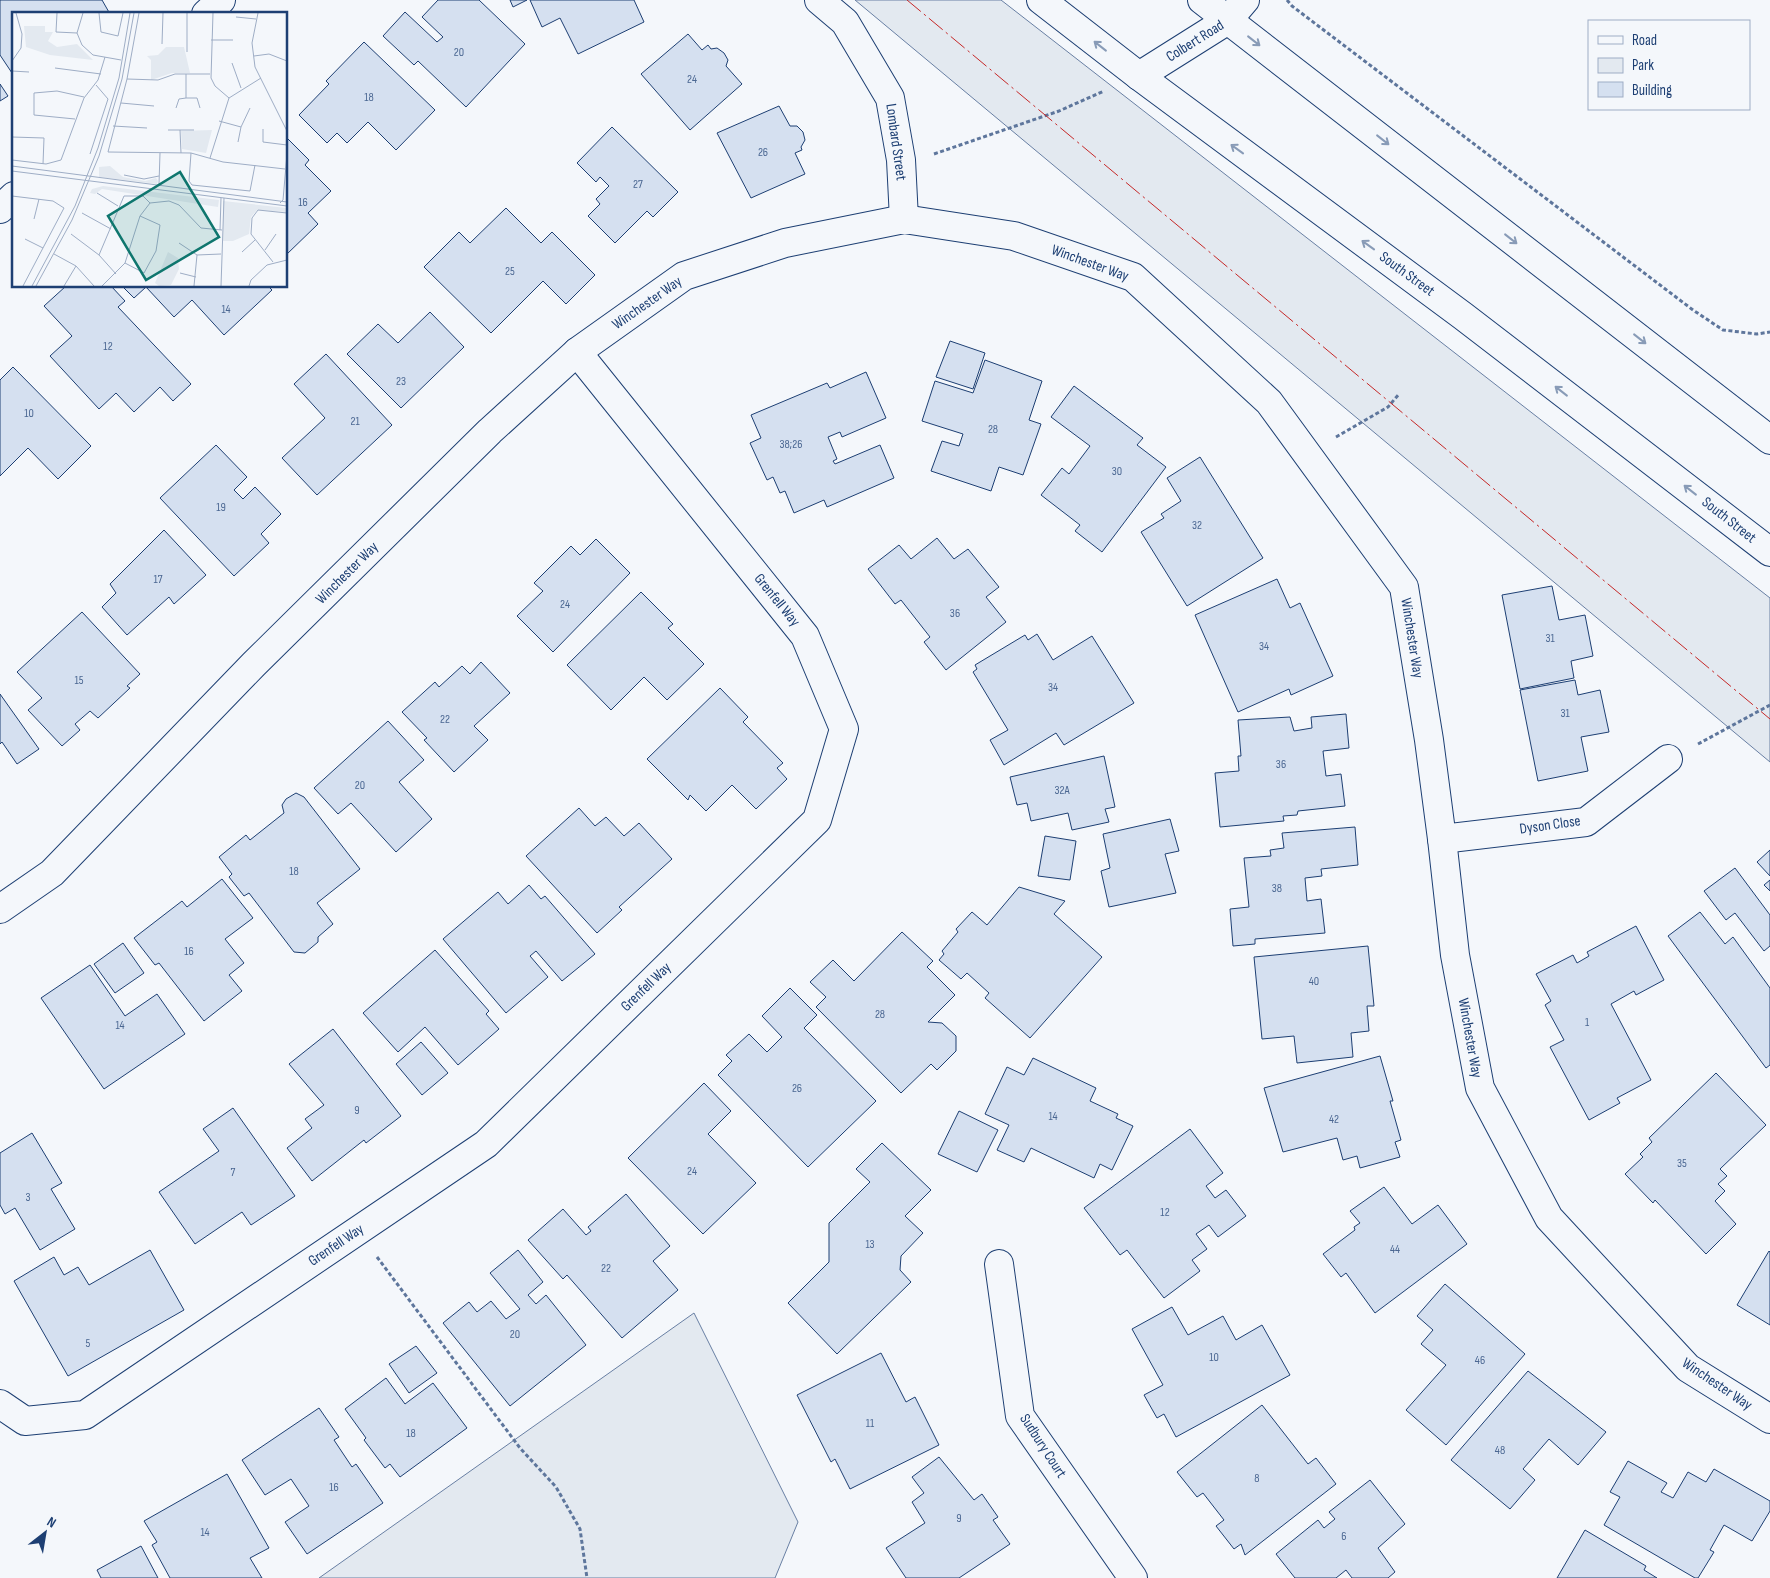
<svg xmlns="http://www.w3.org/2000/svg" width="1770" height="1578" font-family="'Sofia Sans Condensed',sans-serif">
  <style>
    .green { fill: #e3e9f0; stroke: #687fa3 }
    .building { fill: #d5e0f0; stroke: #1d3f73 }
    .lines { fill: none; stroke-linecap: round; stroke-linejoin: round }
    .minor-casing { stroke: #1d3f73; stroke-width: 30 }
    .highway-casing { stroke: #1d3f73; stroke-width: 30 }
    .path { stroke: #5e769c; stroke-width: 3; stroke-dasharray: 4 2.5; stroke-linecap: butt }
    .minor { stroke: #f4f7fb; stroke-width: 28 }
    .highway { stroke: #f4f7fb; stroke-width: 28 }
    .power { stroke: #c62828; stroke-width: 1; stroke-dasharray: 18 4 2.5 4; stroke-linecap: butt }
    .oneway { stroke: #889bb7 }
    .labels { text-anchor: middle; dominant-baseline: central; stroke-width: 4; stroke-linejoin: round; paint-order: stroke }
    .number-label { font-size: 12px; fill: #4b6792 }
    .street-label { font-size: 15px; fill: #1d3f73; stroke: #f4f7fb }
    .inset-road { fill: none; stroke: #9eadc5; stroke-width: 1 }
    .view { fill: #0f766e; fill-opacity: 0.15; stroke: #0f766e; stroke-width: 2.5 }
    .inset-edge { fill: none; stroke: #1d3f73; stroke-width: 2.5 }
  </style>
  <rect width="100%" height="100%" fill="#f4f7fb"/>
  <g class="green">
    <polygon points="855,0 1001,0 1770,598 1770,762"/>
    <polygon points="694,1313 798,1522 775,1578 319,1578"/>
  </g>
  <g class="building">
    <polygon points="0,0 102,0 110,14 14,14 14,76 0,55"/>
    <polygon points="438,0 479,0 525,44 466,107 418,61 414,65 383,36 405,12 437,42 443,37 422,17"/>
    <polygon points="510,0 527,0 513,7"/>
    <polygon points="530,0 634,0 644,22 578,54 560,18 542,27"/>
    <polygon points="688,34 702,50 708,45 711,49 717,48 724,53 728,60 726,66 742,84 690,130 641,74"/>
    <polygon points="364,42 435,110 396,150 368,122 347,143 337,133 327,143 299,115 329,84 326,81"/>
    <polygon points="0,84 8,96 0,101"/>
    <polygon points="779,106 790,126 797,126 803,132 805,140 801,147 802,150 795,153 805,174 751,198 717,133"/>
    <polygon points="612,127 678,192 653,217 647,211 615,243 588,216 600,204 596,199 609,186 600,177 596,182 577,163"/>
    <polygon points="286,137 309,160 305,165 331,191 308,213 318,224 286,255"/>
    <polygon points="506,208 541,243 552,232 595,275 566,304 543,281 491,333 424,267 459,232 470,243"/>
    <polygon points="66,286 111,286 125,301 118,307 191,384 173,401 160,387 134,412 116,393 99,409 50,356 72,336 44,306"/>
    <polygon points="122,286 268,286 272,290 224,335 192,300 174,317 146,287 134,298"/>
    <polygon points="430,312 464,347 401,408 347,354 378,324 398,343"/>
    <polygon points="950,341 985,353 973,389 936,377"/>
    <polygon points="326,354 392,425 317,495 282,458 325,418 294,384"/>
    <polygon points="985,360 1042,381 1029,420 1041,424 1023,475 999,467 991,491 931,471 942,441 959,446 963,434 922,421 935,381 973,393"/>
    <polygon points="13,367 91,446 58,479 28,448 0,476 0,380"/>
    <polygon points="866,372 886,418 842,437 840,432 828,437 837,459 833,461 835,464 880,445 894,478 827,507 824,500 794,513 785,491 780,493 773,477 767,480 750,443 761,438 751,415 827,383 830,388"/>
    <polygon points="1074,386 1143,438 1137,445 1166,467 1102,552 1075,531 1080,525 1041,495 1062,468 1069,474 1090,446 1051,417"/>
    <polygon points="216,445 247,477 234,490 243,499 255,487 281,514 261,534 269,543 234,576 160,498"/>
    <polygon points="1200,457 1263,558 1187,606 1141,532 1164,518 1161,514 1181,501 1167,478"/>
    <polygon points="164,530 206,575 174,604 169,597 127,635 102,607 116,593 110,584"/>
    <polygon points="937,538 954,559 968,549 999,587 986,597 1006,622 946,670 924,642 930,637 901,600 895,604 868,569 899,545 911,559"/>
    <polygon points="596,539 630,573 553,652 517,616 543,591 534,583 571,546 580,555"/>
    <polygon points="1277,579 1290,608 1300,603 1333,676 1291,695 1289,689 1238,712 1195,615"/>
    <polygon points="1552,586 1559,620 1585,615 1593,656 1571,661 1574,678 1520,689 1502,595"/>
    <polygon points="641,592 673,624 668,628 704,664 667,700 644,677 611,710 567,665"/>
    <polygon points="82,612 140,674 127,686 130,688 98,718 90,711 75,724 80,730 62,746 28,710 42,698 17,672"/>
    <polygon points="1037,634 1053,660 1092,636 1134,703 1064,745 1056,733 1004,765 990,740 1008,730 973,672 977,669 975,665 1025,635 1028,640"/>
    <polygon points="481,662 510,693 474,726 488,740 454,772 424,740 427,738 402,712 435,682 439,687 462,666 470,674"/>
    <polygon points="1575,680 1578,695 1600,690 1609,732 1581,737 1588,771 1538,781 1520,690"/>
    <polygon points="720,688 748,717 743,722 783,763 777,768 787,779 756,809 732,785 706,811 690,795 688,800 647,759"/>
    <polygon points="0,694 39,749 17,764 2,742 0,744"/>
    <polygon points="1346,714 1349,748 1323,751 1326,776 1341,774 1345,806 1298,811 1297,815 1283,816 1284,821 1220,827 1215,773 1239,771 1238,756 1241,756 1238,720 1290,717 1294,731 1312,728 1311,717"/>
    <polygon points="388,721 424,760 399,782 432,819 396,852 351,803 338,814 314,788"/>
    <polygon points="1104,756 1115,807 1105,809 1109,822 1072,830 1068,813 1031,821 1027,803 1017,805 1010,777"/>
    <polygon points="296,793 304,797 360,869 317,903 333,924 318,937 318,942 305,953 294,952 249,893 244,896 229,877 232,874 219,857 246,835 250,840 284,813 282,805 286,799"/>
    <polygon points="579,808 595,826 606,817 624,836 639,823 672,859 619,907 622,910 597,933 526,856"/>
    <polygon points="1170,819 1179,851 1165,854 1176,893 1109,907 1101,871 1110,868 1103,834"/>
    <polygon points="1355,827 1358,865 1321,869 1322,876 1305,878 1307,901 1321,899 1325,933 1255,939 1255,944 1233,946 1230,909 1249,907 1244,858 1271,856 1270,850 1284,848 1282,833"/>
    <polygon points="1045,836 1076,841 1070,880 1038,876"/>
    <polygon points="1770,850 1770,876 1757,862"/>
    <polygon points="1735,868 1770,915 1770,946 1764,951 1735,913 1726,920 1704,891"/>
    <polygon points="222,879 253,918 225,939 244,963 229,975 242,991 204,1021 159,963 155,965 134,938 182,901 187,907"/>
    <polygon points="1770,880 1770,891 1764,885"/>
    <polygon points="529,885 541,899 545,896 595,954 562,981 536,951 530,956 548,977 506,1013 443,939 498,892 508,904"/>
    <polygon points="1019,887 1065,901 1054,914 1102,957 1030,1038 985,998 989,993 967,973 961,979 939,960 944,954 942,951 958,932 956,929 972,912 987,925"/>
    <polygon points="1700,912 1725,944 1733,937 1770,988 1770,1065 1766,1068 1668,936"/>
    <polygon points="1636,926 1664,980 1636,995 1634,991 1611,1004 1651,1080 1617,1098 1620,1103 1589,1120 1550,1047 1564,1040 1545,1005 1551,1001 1536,974 1573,955 1577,963 1589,956 1587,952"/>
    <polygon points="902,932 933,961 927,967 955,995 928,1022 942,1023 956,1036 956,1051 937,1070 931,1064 901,1093 816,1007 826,997 810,982 833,960 854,981"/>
    <polygon points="123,943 144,973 115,993 94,964"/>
    <polygon points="1368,946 1374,1006 1367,1006 1369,1031 1351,1033 1353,1057 1297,1063 1294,1036 1262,1039 1254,957"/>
    <polygon points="435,950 489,1011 486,1014 499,1029 458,1065 425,1027 398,1052 363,1013"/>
    <polygon points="90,965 125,1016 157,994 185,1034 104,1089 41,998"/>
    <polygon points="790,988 817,1015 804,1028 876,1101 808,1167 718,1075 732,1061 726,1055 749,1034 767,1052 782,1037 762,1016"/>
    <polygon points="333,1029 401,1116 366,1143 364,1140 312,1181 287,1148 312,1128 305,1119 324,1105 289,1064"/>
    <polygon points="421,1042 448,1073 422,1095 396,1064"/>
    <polygon points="1380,1056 1393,1101 1390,1101 1401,1140 1395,1142 1400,1157 1360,1168 1357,1156 1343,1160 1337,1138 1283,1152 1264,1088"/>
    <polygon points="1033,1058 1096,1088 1090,1101 1118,1114 1116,1118 1133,1126 1112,1170 1100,1164 1094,1178 1031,1148 1024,1162 997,1150 1009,1125 985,1114 1007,1067 1024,1075"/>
    <polygon points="1716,1073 1766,1125 1720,1169 1727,1176 1718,1184 1725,1191 1715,1201 1736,1224 1706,1254 1655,1200 1653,1203 1625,1174 1643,1157 1640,1154 1652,1142 1649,1138"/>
    <polygon points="704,1083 731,1111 708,1134 756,1183 703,1234 628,1158"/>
    <polygon points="233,1108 295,1196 251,1225 242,1212 195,1244 159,1192 219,1151 203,1129"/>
    <polygon points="959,1111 998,1130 977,1172 938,1154"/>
    <polygon points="1190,1129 1223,1173 1206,1186 1215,1198 1226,1190 1246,1216 1218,1237 1209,1225 1196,1234 1207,1249 1192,1260 1200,1271 1164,1298 1127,1250 1120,1255 1084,1208"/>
    <polygon points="32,1133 62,1183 51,1189 75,1229 40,1250 15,1208 5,1214 0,1205 0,1153"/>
    <polygon points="882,1143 931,1190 905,1216 923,1233 901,1256 900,1270 911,1282 837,1354 788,1303 829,1262 829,1223 870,1182 856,1169"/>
    <polygon points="1384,1187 1412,1224 1438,1205 1467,1244 1375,1313 1346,1273 1341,1277 1323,1254 1355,1230 1354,1227 1360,1223 1350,1211"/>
    <polygon points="626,1194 670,1246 653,1261 678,1290 622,1338 567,1275 563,1279 528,1240 563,1209 586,1235 591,1231 588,1227"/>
    <polygon points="150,1250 184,1310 68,1376 14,1281 54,1257 64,1275 78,1267 89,1285"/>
    <polygon points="518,1250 543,1282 528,1295 536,1304 546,1295 586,1345 510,1406 443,1323 469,1302 477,1312 491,1301 506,1319 520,1309 490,1273"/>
    <polygon points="1769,1251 1770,1252 1770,1325 1737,1305"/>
    <polygon points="1445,1284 1525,1354 1446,1445 1406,1410 1446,1365 1421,1344 1433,1330 1417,1316"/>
    <polygon points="1172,1307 1188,1335 1223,1316 1236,1340 1262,1325 1290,1375 1176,1437 1164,1414 1157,1418 1144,1395 1163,1385 1132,1329"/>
    <polygon points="416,1346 437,1373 409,1393 389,1364"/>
    <polygon points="881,1353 906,1402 915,1397 939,1445 850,1489 835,1459 831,1462 797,1395"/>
    <polygon points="1528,1371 1606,1432 1578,1465 1549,1439 1523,1469 1535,1480 1510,1509 1451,1460"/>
    <polygon points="386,1378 405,1404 433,1383 467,1428 400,1477 390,1464 385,1468 364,1440 366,1438 345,1409"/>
    <polygon points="1262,1405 1308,1464 1316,1458 1336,1484 1245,1555 1241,1544 1234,1549 1216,1526 1224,1520 1203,1493 1197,1497 1177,1472"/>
    <polygon points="319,1408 339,1437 334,1440 352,1467 356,1464 383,1503 307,1554 285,1522 309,1506 291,1479 265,1495 242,1460"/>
    <polygon points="939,1457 974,1500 982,1494 998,1517 993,1520 1010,1544 959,1578 906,1578 886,1548 925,1523 912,1502 924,1493 912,1477"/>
    <polygon points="1628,1461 1667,1483 1661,1492 1673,1498 1688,1472 1706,1482 1714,1469 1770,1501 1770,1511 1752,1541 1724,1525 1710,1550 1714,1552 1698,1578 1695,1578 1604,1525 1620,1497 1610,1492"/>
    <polygon points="227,1474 269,1548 250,1558 262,1578 170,1578 152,1545 157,1542 144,1521"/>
    <polygon points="1370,1480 1405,1524 1378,1548 1395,1572 1388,1578 1352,1578 1346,1570 1336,1578 1295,1578 1276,1554 1318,1520 1324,1528 1335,1519 1329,1512"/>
    <polygon points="1585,1530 1646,1566 1644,1570 1657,1578 1557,1578"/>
    <polygon points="141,1546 158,1578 101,1578 97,1570"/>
  </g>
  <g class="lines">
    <g class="minor-casing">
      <g id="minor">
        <polyline points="819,0 845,22 890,98 901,160 904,219"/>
        <polyline points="206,14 221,0"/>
        <polyline points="1139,76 1228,20 1245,0"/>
        <polyline points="0,209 14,196"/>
        <polyline points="1442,839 1586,822 1668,759"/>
        <polyline points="0,909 52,873 254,664 490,431 577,352 684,276 785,243 904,219 1014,236 1133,277 1269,402 1404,587 1429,740 1442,839 1455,955 1480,1088 1549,1218 1688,1368 1770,1419"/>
        <polyline points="999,1264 1020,1416 1133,1578"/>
        <polyline points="0,1404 25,1421 85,1415 486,1144 817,820 844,729 805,636 577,352"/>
      </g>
    </g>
    <g class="highway-casing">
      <g id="highway">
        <polyline points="1041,0 1139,76 1463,316 1770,552"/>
        <polyline points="1202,0 1770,440"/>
      </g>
    </g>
    <g class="path">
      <polyline points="1287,0 1292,6 1693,310 1723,330 1757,334 1770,332"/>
      <polyline points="934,154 1059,111 1104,91"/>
      <polyline points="1336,437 1388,407 1399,394"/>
      <polyline points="1698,744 1770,705"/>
      <polyline points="377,1257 520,1448 556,1487 580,1529 587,1578"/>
    </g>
    <use href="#minor" class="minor"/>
    <use href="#highway" class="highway"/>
    <polyline class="power" points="907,0 1770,719"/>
  </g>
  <defs><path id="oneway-shaft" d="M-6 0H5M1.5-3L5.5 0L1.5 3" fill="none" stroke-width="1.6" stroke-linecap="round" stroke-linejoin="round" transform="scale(1.25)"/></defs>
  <g class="oneway">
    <use href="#oneway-shaft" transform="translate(1254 41) rotate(38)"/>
    <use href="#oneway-shaft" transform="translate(1100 46) rotate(-142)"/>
    <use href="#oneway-shaft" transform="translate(1383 140) rotate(38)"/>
    <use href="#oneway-shaft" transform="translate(1237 149) rotate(-144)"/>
    <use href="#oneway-shaft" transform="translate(1511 239) rotate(38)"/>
    <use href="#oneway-shaft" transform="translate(1368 245) rotate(-144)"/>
    <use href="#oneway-shaft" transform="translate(1640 339) rotate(38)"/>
    <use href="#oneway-shaft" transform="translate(1561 391) rotate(-142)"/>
    <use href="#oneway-shaft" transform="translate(1690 490) rotate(-142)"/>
  </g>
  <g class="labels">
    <g class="number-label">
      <text x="459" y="52">20</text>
      <text x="692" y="79">24</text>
      <text x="369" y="97">18</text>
      <text x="763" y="152">26</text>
      <text x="638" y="184">27</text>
      <text x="303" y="202">16</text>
      <text x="510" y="271">25</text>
      <text x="226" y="309">14</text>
      <text x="108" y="346">12</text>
      <text x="401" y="381">23</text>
      <text x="29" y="413">10</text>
      <text x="355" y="421">21</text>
      <text x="993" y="429">28</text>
      <text x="791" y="444">38;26</text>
      <text x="1117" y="471">30</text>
      <text x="221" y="507">19</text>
      <text x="1197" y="525">32</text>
      <text x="158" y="579">17</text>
      <text x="565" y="604">24</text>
      <text x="955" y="613">36</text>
      <text x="1550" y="638">31</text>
      <text x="1264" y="646">34</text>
      <text x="79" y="680">15</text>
      <text x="1053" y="687">34</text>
      <text x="1565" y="713">31</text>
      <text x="445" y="719">22</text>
      <text x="1281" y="764">36</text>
      <text x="360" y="785">20</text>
      <text x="1062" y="790">32A</text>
      <text x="294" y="871">18</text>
      <text x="1277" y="888">38</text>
      <text x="189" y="951">16</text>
      <text x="1314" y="981">40</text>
      <text x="880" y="1014">28</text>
      <text x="1587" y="1022">1</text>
      <text x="120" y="1025">14</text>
      <text x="797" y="1088">26</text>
      <text x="357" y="1110">9</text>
      <text x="1053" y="1116">14</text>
      <text x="1334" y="1119">42</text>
      <text x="1682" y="1163">35</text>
      <text x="692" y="1171">24</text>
      <text x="233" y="1172">7</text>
      <text x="28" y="1197">3</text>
      <text x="1165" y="1212">12</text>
      <text x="870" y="1244">13</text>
      <text x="1395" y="1249">44</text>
      <text x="606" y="1268">22</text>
      <text x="515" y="1334">20</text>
      <text x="88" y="1343">5</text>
      <text x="1214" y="1357">10</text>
      <text x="1480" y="1360">46</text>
      <text x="870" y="1423">11</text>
      <text x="411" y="1433">18</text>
      <text x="1500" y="1450">48</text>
      <text x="1257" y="1478">8</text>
      <text x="334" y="1487">16</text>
      <text x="959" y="1518">9</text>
      <text x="205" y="1532">14</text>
      <text x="1344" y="1536">6</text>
    </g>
    <g class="street-label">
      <text transform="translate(1195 41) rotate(-32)">Colbert Road</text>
      <text transform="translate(896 142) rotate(82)">Lombard Street</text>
      <text transform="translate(1090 263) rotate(20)">Winchester Way</text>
      <text transform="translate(1407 274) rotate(36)">South Street</text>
      <text transform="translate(647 303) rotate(-35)">Winchester Way</text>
      <text transform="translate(1729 520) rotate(38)">South Street</text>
      <text transform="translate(347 573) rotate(-45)">Winchester Way</text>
      <text transform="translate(777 600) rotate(51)">Grenfell Way</text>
      <text transform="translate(1412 638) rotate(81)">Winchester Way</text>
      <text transform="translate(1550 825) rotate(-8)">Dyson Close</text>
      <text transform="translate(646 987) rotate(-44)">Grenfell Way</text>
      <text transform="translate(1470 1038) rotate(80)">Winchester Way</text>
      <text transform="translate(336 1245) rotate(-34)">Grenfell Way</text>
      <text transform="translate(1717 1384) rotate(34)">Winchester Way</text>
      <text transform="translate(1043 1446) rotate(57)">Sudbury Court</text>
    </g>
  </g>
  <g transform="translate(12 12)">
    <rect width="275" height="275" fill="#f4f7fb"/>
    <path d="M 12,14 L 33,14 L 33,20 L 41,20 L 36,29 L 45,35 L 65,32 L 81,48 L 38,43 L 14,35 ZM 154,35 L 172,35 L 178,61 L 160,61 L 139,68 L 139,48 L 135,44 L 146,43 ZM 200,118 L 194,141 L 170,137 L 169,119 ZM 98,154 L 111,165 L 133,169 L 144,166 L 146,169 L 145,172 L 87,165 L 87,155 ZM 91,174 L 207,188 L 206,195 L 90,177 L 83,182 L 78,181 L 80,177 ZM 211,189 L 275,196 L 275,200 L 245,198 L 239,205 L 237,222 L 221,229 L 211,229 ZM 156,240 L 166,246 L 167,257 L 159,273 L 147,274 L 143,271 Z" fill="#e3e9f0"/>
    <path class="inset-road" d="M 45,1 L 44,20 L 65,21M 71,1 L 65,21 L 70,33 L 81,43 L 109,48M 87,1 L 89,20 L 106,24 L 111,1M 127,1 L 115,67 L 96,140 L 179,141 L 211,150 L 273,157M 201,1 L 199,66 L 203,74 L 217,86M 246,1 L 240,31 L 243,55 L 275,119M 224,5 L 244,7M 199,28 L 221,28M 150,32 L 151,1M 175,40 L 175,1M 242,44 L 257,42 L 275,49M 0,49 L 9,36 L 10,22 L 4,1M 220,51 L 229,76M 43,56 L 89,62M 0,59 L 17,60M 174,62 L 174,86M 115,67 L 146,68 L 163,62 L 198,62M 109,91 L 142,94M 164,96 L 167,87 L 174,86 L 185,86 L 188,96M 63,107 L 22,103 L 22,81 L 45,79 L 72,85M 207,109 L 229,115 L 238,96M 101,114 L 135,116M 251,117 L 251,130 L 275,133M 156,118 L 182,118M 168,118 L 169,141M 0,125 L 32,126 L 31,152M 226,130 L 229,115M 179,141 L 177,169 L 180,173 L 238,179 L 243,153M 78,142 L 96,87 L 84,73M 198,146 L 217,86 L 249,66M 0,148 L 34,152 L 49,148 L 72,86 L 86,68 L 93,45M 0,154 L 275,190M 0,159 L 275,194M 112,163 L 132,167 L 147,164M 147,172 L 148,141M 85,181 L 106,194M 0,184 L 41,189 L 52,196 L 11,274M 268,191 L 271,188 L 275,142M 70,201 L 99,217M 22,207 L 27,187M 208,218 L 209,186M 59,222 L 87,243 L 104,262M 13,227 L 31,236M 167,231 L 185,243 L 209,242M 253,238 L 264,222M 230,240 L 243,228M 42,242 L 64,254 L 82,274M 87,243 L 112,184 L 131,184 L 138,191M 261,250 L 239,222 L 240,206 L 246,198 L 275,201M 113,251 L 132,261 L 144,239 L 148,213 L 128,204M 168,261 L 184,265M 20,274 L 63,194 L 86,136 L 107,66 L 118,1M 24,274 L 60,208 L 87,144 L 110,67 L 122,1M 52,274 L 64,254M 90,274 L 113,251 L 128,204 L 138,191 L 157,189 L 167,193 L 189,216 L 210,218M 182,274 L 185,243M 209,274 L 212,186M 237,274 L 239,268 L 255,253 L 275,248"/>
    <path class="view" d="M 168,160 L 207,225 L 134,268 L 96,204 Z"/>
    <rect width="275" height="275" class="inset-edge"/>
  </g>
  <rect x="1588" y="20" width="162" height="90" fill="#f4f7fb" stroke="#9eadc5"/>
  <rect x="1598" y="36" width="25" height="8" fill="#f4f7fb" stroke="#9eadc5"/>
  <text x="1632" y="45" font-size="15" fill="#1d3f73">Road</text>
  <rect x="1598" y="58" width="25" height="15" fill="#e3e9f0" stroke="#9eadc5"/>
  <text x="1632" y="70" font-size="15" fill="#1d3f73">Park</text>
  <rect x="1598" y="82" width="25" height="15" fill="#d5e0f0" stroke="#9eadc5"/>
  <text x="1632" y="95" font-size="15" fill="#1d3f73">Building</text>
  <g transform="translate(45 1533) rotate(31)" stroke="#f4f7fb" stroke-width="4" paint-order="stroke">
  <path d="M0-4L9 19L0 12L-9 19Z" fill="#1d3f73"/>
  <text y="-8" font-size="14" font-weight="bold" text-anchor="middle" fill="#1d3f73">N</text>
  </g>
</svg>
